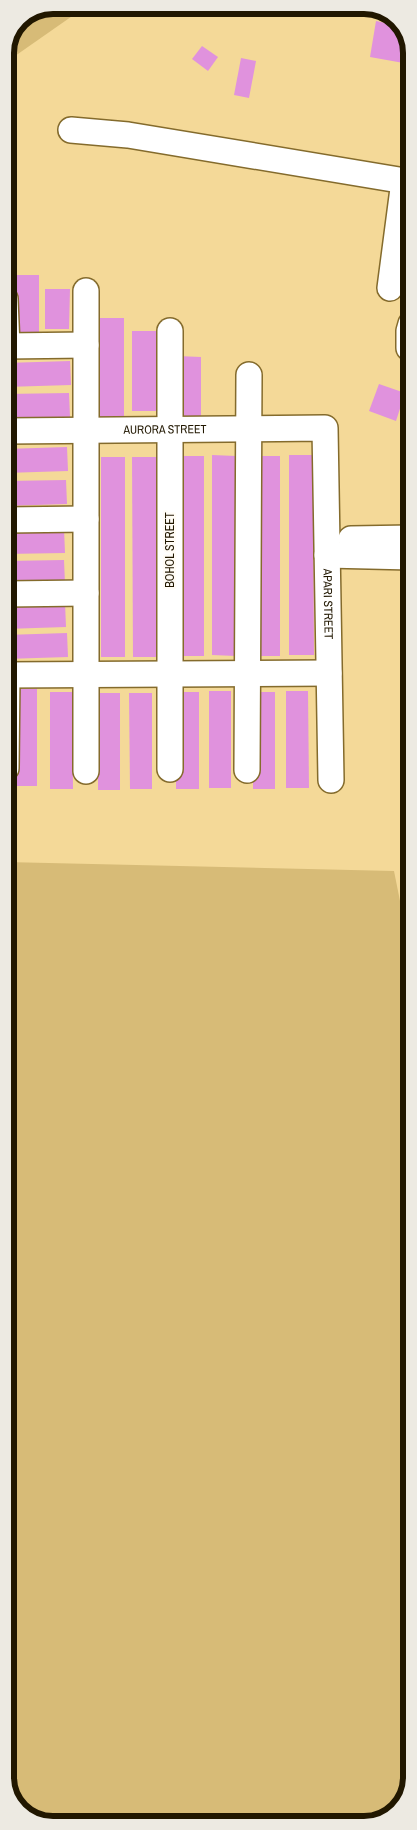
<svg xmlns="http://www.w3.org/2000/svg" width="417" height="1830" font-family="'Archivo Narrow',sans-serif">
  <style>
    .green { fill: #d7bb77 }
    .building { fill: #e092dd }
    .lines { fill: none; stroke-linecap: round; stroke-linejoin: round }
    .minor-casing { stroke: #846b2c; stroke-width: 28 }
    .minor { stroke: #fff; stroke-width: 25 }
    .labels { text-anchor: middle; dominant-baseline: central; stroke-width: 4.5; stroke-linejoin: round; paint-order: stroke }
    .street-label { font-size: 12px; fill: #211700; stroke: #fffcf6 }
    .rim { fill: none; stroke: #211700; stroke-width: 6 }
  </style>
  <rect width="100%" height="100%" fill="#f4d998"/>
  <g class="green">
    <polygon points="53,5 88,5 5,63 5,52 19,19"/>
    <polygon points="5,862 394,871 412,961 412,1778 400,1809 373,1824 47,1825 19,1811 6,1786"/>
  </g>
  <g class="building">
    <polygon points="376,21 401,26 411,44 409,64 370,57"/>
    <polygon points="202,46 218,57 208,71 192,59"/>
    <polygon points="241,58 256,61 249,98 234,95"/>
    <polygon points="406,225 411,226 411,282 397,279"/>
    <rect x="15" y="275" width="24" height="60"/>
    <polygon points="45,289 70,289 69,329 45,329"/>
    <rect x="100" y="318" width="24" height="100"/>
    <rect x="132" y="331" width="24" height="80"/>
    <polygon points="177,356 201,357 201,417 177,417"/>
    <polygon points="70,361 71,385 5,387 5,363"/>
    <polygon points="379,384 405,393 396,421 369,411"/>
    <polygon points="69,393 70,417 5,418 5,394"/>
    <polygon points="67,447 68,471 5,473 5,449"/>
    <polygon points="212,455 236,456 236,656 212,655"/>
    <polygon points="289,455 313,455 314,655 289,655"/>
    <polygon points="179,456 204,456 204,656 180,656"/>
    <polygon points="256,456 280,456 280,656 257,656"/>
    <rect x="101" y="457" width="24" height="200"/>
    <polygon points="132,457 157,457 157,657 133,657"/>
    <polygon points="66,480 67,504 5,506 5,481"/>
    <polygon points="64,529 65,553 5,554 5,530"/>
    <polygon points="64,560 65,584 5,585 5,561"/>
    <polygon points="65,603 66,627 5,629 5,605"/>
    <polygon points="67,633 68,657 5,659 5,635"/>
    <rect x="15" y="689" width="22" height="97"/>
    <rect x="209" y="691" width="22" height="97"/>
    <polygon points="286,691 308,691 309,788 286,788"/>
    <polygon points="50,692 72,692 73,789 50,789"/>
    <rect x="176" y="692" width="23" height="97"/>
    <rect x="253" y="692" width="22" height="97"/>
    <rect x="98" y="693" width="22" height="97"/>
    <polygon points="129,693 152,693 152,789 130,789"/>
  </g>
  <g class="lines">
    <g class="minor-casing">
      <g id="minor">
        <polyline points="71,130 128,135 411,182"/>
        <polyline points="390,288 404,181"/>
        <polyline points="86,291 86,771"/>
        <polyline points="5,299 7,346"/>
        <polyline points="170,331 170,769"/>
        <polyline points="5,346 86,345"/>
        <polyline points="409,348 409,331 411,324"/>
        <path id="s1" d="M 5,431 L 325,428 L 331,780"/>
        <polyline points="5,520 86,519"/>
        <polyline points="351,539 411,538"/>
        <polyline points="327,555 411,557"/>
        <polyline points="5,594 86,593"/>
        <polyline points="5,675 329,673"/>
        <polyline points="6,768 7,675"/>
        <polyline points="247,770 249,375"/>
      </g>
    </g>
    <use href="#minor" class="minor"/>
  </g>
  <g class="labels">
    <g class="street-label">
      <text stroke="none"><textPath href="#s1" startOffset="160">AURORA STREET</textPath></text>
      <text transform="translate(170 550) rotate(-90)">BOHOL STREET</text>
      <text stroke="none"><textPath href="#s1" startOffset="496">APARI STREET</textPath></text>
    </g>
  </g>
  <path d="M0 0H417V1830H0ZM53 14H364A39 39 0 0 1 403 53V1777A39 39 0 0 1 364 1816H53A39 39 0 0 1 14 1777V53A39 39 0 0 1 53 14Z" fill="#edeae2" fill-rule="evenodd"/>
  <path class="rim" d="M53 14H364A39 39 0 0 1 403 53V1777A39 39 0 0 1 364 1816H53A39 39 0 0 1 14 1777V53A39 39 0 0 1 53 14Z"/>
</svg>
